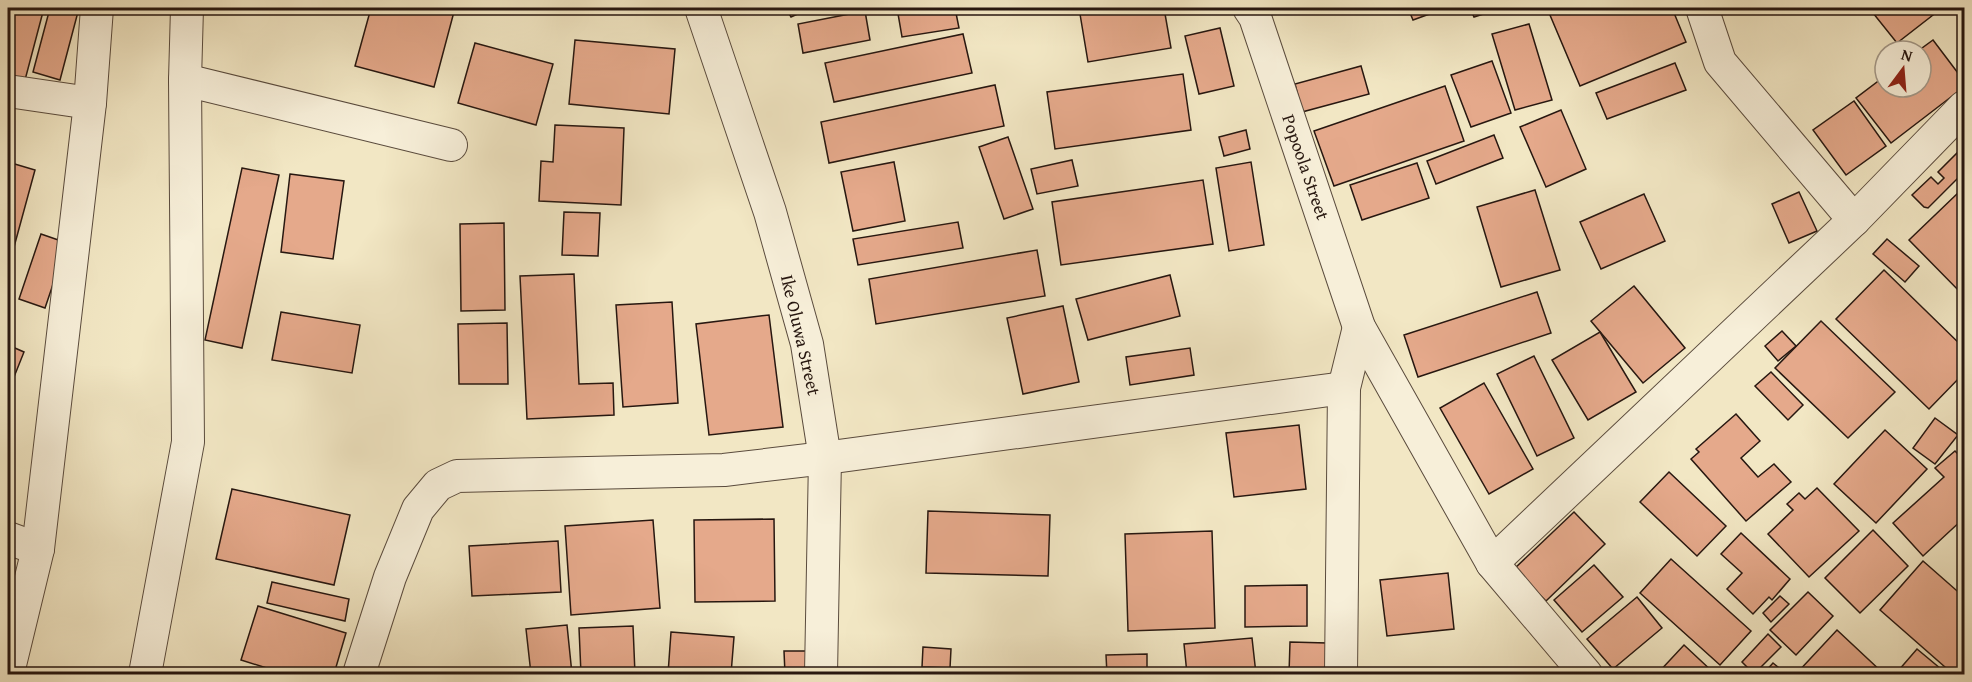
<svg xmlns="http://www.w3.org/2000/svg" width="1972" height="682" font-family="'Gentium Book Plus',serif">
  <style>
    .building { fill: #e5a98b; stroke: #271710; stroke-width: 1.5 }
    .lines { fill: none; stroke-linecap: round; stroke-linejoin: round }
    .minor-casing { stroke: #5a4b3d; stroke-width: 34 }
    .minor { stroke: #f7efd9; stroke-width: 32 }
    .labels { text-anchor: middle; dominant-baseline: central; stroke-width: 4.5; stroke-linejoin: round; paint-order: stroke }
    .street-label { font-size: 18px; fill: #271710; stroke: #f7efd9 }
  </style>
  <rect width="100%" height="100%" fill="#f2e7c4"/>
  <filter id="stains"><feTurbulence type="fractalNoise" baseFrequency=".00333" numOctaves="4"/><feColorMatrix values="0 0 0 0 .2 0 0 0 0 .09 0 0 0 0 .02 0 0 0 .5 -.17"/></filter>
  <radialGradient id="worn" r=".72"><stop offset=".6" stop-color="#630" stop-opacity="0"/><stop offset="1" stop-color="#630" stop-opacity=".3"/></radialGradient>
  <g class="building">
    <polygon points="8,8 44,8 25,80 8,75"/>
    <polygon points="50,8 79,8 60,80 33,72"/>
    <polygon points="371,8 455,8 434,87 355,66"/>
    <polygon points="786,8 811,8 791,17"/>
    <polygon points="897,8 955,8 959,28 902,37"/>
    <polygon points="1079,8 1164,8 1171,48 1088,62"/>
    <polygon points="1408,8 1446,8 1413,20"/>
    <polygon points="1470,8 1502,8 1474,17"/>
    <polygon points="1547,8 1672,8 1686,42 1580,86"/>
    <polygon points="1869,8 1942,8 1897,43"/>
    <polygon points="865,11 870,40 803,53 798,24"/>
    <polygon points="1529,24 1552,100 1515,110 1492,34"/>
    <polygon points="1220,28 1234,86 1199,94 1185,36"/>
    <polygon points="963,34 972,73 834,102 825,63"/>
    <polygon points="575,40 675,49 669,114 569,104"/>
    <polygon points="1933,40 1964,81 1964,87 1891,143 1856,98 1885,76 1885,87 1921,87 1921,51 1918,51"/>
    <polygon points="475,43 553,64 536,125 458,103"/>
    <polygon points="1492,61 1511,113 1471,127 1451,75"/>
    <polygon points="1675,63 1686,90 1607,119 1596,93"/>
    <polygon points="1361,66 1369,94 1302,112 1295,84"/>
    <polygon points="1183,74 1191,130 1055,149 1047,92"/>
    <polygon points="995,85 1004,126 829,163 821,122"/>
    <polygon points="1445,86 1464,141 1334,186 1314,131"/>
    <polygon points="1854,101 1886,146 1846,175 1813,130"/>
    <polygon points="1561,110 1586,169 1546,187 1520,127"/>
    <polygon points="555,125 624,128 621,205 539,201 541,161 553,162"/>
    <polygon points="1246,130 1250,149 1224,156 1219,137"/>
    <polygon points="1494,135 1503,158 1436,184 1427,161"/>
    <polygon points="1008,137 1033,209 1004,219 979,147"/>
    <polygon points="1962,148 1964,151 1964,172 1928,208 1924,207 1912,195 1931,177 1938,184 1944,178 1938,172"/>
    <polygon points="1072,160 1078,186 1037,194 1031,169"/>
    <polygon points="8,162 35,170 8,269"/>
    <polygon points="894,162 905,221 853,231 841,172"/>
    <polygon points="1251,162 1264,245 1229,251 1216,168"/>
    <polygon points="1417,163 1429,198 1362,220 1350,185"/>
    <polygon points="242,168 279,175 242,348 205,340"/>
    <polygon points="290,174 344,181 333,259 281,252"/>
    <polygon points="1203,180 1213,244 1061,265 1052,202"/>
    <polygon points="1535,190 1560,270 1501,287 1477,207"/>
    <polygon points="1799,192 1817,231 1789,243 1772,204"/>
    <polygon points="1959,192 1964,197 1964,296 1909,240"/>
    <polygon points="1644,194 1665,241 1601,269 1580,222"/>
    <polygon points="564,212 600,213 598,256 562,255"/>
    <polygon points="958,222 963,248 858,265 853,239"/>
    <polygon points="504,223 505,310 461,311 460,224"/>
    <polygon points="41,234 67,243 45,308 19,299"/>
    <polygon points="1887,239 1919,266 1905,282 1873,254"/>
    <polygon points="1037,250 1045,296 876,324 869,279"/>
    <polygon points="1884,270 1964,348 1964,373 1929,409 1836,319"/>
    <polygon points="574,274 579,384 613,383 614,415 527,419 520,276"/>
    <polygon points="1170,275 1180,316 1088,340 1076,299"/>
    <polygon points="1634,286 1685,348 1643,383 1591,321"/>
    <polygon points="1537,292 1551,333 1418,377 1404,335"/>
    <polygon points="672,302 678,403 623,407 616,305"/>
    <polygon points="1063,306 1079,382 1023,394 1007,318"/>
    <polygon points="281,312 360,325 352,373 272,360"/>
    <polygon points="769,315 783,427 709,435 696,324"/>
    <polygon points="1821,321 1895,392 1848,438 1775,368"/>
    <polygon points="507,323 508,384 459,384 458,324"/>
    <polygon points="1782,331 1796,346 1778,361 1765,346"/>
    <polygon points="1600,332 1636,392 1588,420 1552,360"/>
    <polygon points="8,345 24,352 8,392"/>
    <polygon points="1190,348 1194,375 1130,385 1126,357"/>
    <polygon points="1534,356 1574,438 1537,456 1497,374"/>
    <polygon points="1771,372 1803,405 1788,420 1755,386"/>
    <polygon points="1484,383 1533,469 1489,494 1440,408"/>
    <polygon points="1736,414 1760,441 1741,458 1758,477 1774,464 1791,482 1746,521 1691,459 1699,452 1696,449"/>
    <polygon points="1935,418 1958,435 1935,464 1913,448"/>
    <polygon points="1299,425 1306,489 1234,497 1226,433"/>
    <polygon points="1885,430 1927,469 1876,523 1834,484"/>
    <polygon points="1955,451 1964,460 1964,518 1923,556 1893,523 1944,477 1935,468"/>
    <polygon points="1669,472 1726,526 1697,556 1640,502"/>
    <polygon points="1817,488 1859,531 1809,577 1768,534 1793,510 1787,504 1799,493 1805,499"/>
    <polygon points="232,489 350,515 334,585 216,559"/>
    <polygon points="928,511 1050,515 1048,576 926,573"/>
    <polygon points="1574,512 1605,544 1546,601 1514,569"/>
    <polygon points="774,519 775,601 695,602 694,520"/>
    <polygon points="653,520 660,608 571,615 565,526"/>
    <polygon points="1873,530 1908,566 1860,613 1825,578"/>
    <polygon points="1212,531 1215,628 1128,631 1125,534"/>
    <polygon points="1741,533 1790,579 1772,600 1769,597 1753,614 1727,589 1742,573 1721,554"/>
    <polygon points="558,541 561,592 472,596 469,546"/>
    <polygon points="1671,559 1751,631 1720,665 1640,593"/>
    <polygon points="1923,561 1964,597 1964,674 1953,674 1880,610"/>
    <polygon points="1594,565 1623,597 1582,632 1554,600"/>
    <polygon points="8,573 14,574 8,604"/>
    <polygon points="1448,573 1454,629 1387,636 1380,580"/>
    <polygon points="272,582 349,599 345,621 267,603"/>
    <polygon points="1307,585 1307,626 1245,627 1245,586"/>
    <polygon points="1808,592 1833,616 1796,655 1770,630"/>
    <polygon points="1780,596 1789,604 1771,622 1763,613"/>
    <polygon points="1637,597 1662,628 1613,669 1587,639"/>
    <polygon points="258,606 346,633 334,674 286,674 241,660"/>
    <polygon points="567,625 572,674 531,674 526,629"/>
    <polygon points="633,626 635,674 581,674 579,628"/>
    <polygon points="1837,630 1884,674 1796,674"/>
    <polygon points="671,632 734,637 731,674 668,674"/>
    <polygon points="1768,634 1781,647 1754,674 1742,662"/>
    <polygon points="1252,638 1256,674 1187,674 1184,644"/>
    <polygon points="1290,642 1327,643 1326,674 1289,674"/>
    <polygon points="1684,645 1715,674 1657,674"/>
    <polygon points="923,647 951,649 950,668 922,667"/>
    <polygon points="1917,649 1947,674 1901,674 1898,671"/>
    <polygon points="784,651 809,651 810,674 785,674"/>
    <polygon points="1147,654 1147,674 1107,674 1106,655"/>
    <polygon points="1773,663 1785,673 1785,674 1763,674"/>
    <rect x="923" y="671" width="121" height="3"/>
  </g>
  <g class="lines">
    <g class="minor-casing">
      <g id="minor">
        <polyline points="701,8 770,212 807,344 825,458 821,674"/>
        <polyline points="1249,8 1255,17 1359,327 1492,563 1586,674"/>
        <polyline points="1702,8 1720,62 1854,220"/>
        <polyline points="185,80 451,145"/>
        <polyline points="8,91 90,103"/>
        <polyline points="8,538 38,549"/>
        <polyline points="1492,563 1854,220 1964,107"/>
        <polyline points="8,673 38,549 90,103 97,8"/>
        <polyline points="145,674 188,442 185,80 187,8"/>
        <polyline points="359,674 390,577 418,509 438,485 457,476 724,470 825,458 1344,388"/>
        <polyline points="1341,674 1344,388 1359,327"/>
      </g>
    </g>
    <use href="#minor" class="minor"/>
  </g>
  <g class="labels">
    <g class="street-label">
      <text transform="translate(1306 167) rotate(71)">Popoola Street</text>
      <text transform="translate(801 335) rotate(77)">Ike Oluwa Street</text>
    </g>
  </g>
  <rect width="1972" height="682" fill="none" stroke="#f2e7c4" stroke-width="30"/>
  <rect x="9" y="9" width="1954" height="664" fill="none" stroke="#271710" stroke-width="3"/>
  <rect x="15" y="15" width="1942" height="652" fill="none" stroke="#271710" stroke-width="1.5"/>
  <g transform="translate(1903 69) rotate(16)"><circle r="28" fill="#f7efd9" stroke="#a49989" stroke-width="1.5"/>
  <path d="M0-4.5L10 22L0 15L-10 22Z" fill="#8f2418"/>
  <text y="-9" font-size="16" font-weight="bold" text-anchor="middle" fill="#271710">N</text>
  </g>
  <rect width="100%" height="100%" filter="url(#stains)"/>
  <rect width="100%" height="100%" fill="url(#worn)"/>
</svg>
